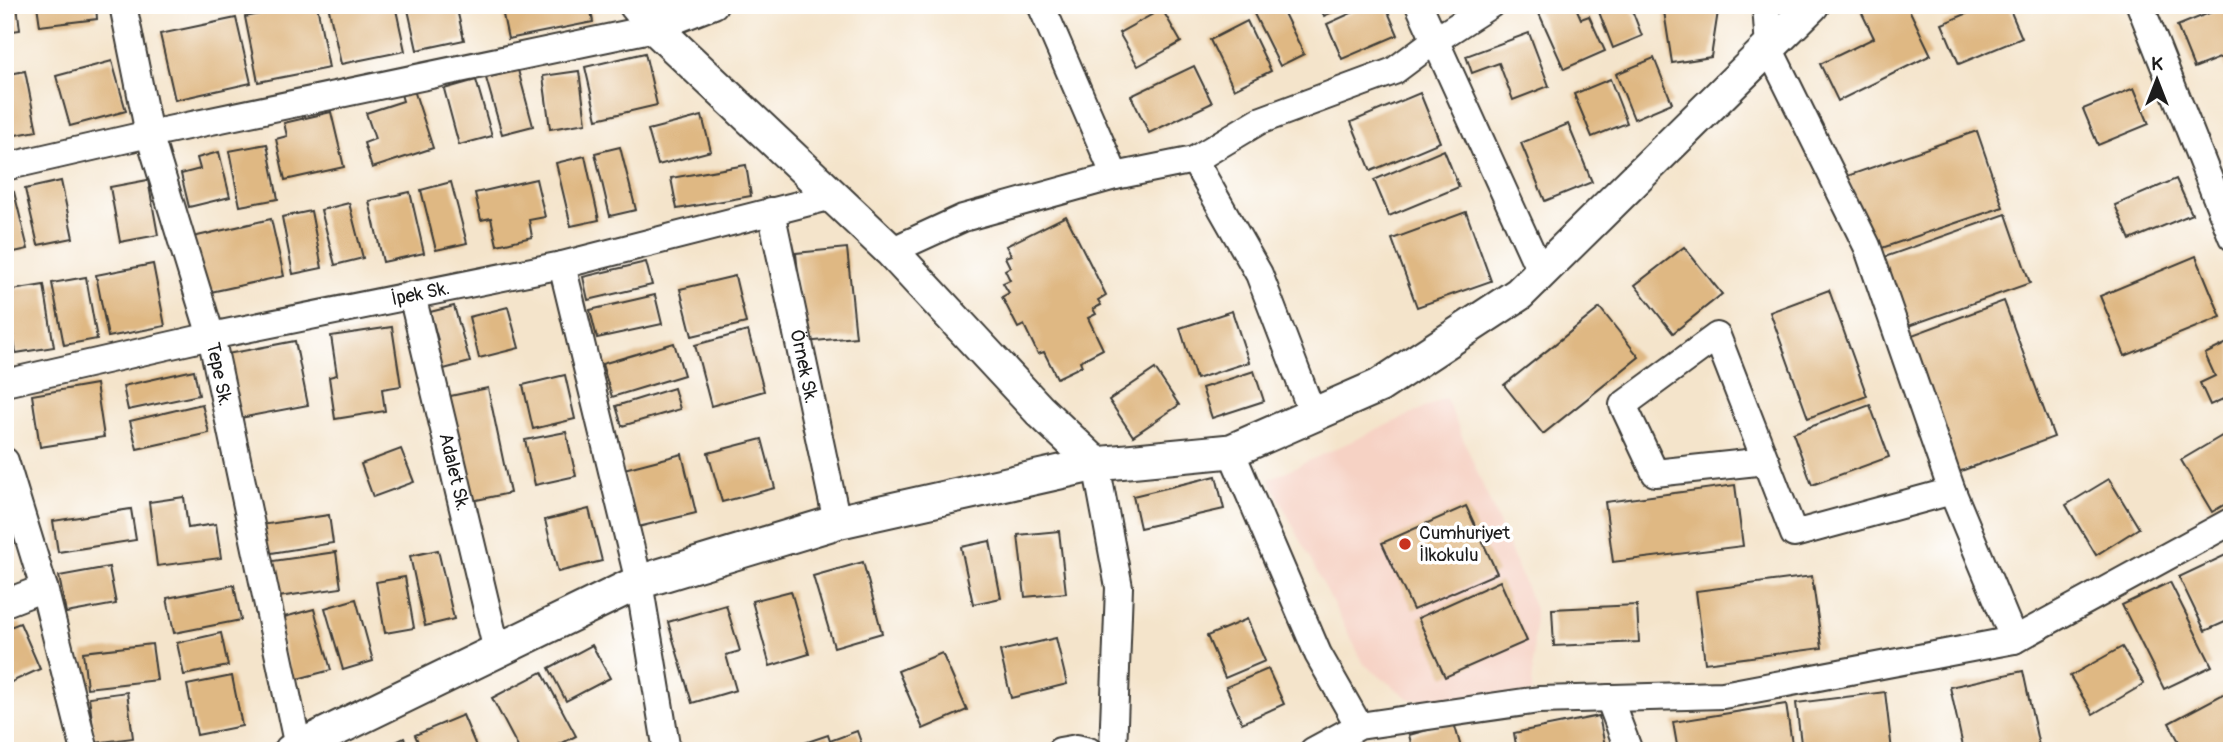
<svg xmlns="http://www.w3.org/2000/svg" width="2237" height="756" font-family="Pangolin,sans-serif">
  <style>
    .built { fill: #f6d2c4 }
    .building { fill: #dfb883 }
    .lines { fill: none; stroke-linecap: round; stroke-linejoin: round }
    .minor-casing { stroke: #3c3a36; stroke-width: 30 }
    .tertiary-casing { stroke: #3c3a36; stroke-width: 37 }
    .minor { stroke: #fff; stroke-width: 26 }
    .tertiary { stroke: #fff; stroke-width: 33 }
    .poi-dot { fill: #c8321e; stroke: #fff; stroke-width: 2.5 }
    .labels { text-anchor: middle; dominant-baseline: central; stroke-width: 7; stroke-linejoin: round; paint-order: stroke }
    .street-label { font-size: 19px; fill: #1c1c1c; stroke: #fff }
    .poi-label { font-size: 19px; fill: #1c1c1c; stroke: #fff; text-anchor: start }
  </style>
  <rect width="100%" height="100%" fill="#fff"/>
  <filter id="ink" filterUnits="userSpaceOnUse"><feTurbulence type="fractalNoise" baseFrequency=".0143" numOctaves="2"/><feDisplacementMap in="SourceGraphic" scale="14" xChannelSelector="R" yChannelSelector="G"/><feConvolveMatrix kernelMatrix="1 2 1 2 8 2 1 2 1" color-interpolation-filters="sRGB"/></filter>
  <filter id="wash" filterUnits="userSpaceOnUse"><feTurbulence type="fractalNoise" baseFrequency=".00686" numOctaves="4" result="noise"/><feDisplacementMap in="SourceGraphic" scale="28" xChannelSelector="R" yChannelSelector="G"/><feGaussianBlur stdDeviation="1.57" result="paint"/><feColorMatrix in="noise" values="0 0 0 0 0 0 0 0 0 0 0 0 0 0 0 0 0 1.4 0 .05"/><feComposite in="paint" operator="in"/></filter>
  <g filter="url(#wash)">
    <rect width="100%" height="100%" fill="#f4e4cb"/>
    <polygon class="built" points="1446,398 1535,609 1532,693 1460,706 1409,699 1364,664 1269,479"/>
    <g id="blocks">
      <g class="building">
        <polygon points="5,5 17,5 20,30 5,32"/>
        <polygon points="37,5 96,5 97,19 40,26"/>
        <polygon points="306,5 317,5 329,68 258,82 245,17"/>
        <polygon points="328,5 395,5 405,51 341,64"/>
        <polygon points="407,5 456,5 464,40 417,50"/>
        <polygon points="501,5 590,5 593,22 508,39"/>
        <polygon points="1272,5 1280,5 1304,54 1280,66 1254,14"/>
        <polygon points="1319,5 1348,5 1324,16"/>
        <polygon points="1369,5 1385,5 1398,35 1342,59 1327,24"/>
        <polygon points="1545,5 1575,5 1581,19 1589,16 1605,51 1564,69 1537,9"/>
        <polygon points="1616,5 1630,5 1642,36 1613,48 1599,12"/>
        <polygon points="1663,5 1719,5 1711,57 1672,63"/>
        <polygon points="1858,5 1907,5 1931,55 1838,101 1820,64 1874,38"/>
        <polygon points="1987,5 2008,5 2022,38 1959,64 1942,24"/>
        <polygon points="2229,5 2232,5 2232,81 2222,57 2194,68 2177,26"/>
        <polygon points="1162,9 1181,42 1138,66 1119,33"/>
        <polygon points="236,18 251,83 175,100 160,34"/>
        <polygon points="1247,21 1271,71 1234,89 1210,40"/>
        <polygon points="1529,33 1549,86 1513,100 1499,63 1472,73 1466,56"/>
        <polygon points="645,53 657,105 597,119 585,67"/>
        <polygon points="1654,58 1672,103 1634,119 1616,74"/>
        <polygon points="112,61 126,111 70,126 56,76"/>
        <polygon points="1194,66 1212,103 1149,133 1131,96"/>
        <polygon points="518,70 533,126 502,134 486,78"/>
        <polygon points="25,71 37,131 5,137 5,75"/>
        <polygon points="579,71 586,123 550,129 543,76"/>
        <polygon points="1610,79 1627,123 1592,137 1574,94"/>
        <polygon points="476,80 492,136 459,145 444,89"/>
        <polygon points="2134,88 2149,124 2098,145 2083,109"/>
        <polygon points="414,90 433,148 372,168 364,143 375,139 366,113 403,101 401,94"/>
        <polygon points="1420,93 1440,142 1371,171 1351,122"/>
        <polygon points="331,112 344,167 285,180 276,139 287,136 284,123"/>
        <polygon points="702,116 711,151 658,165 648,130"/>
        <polygon points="1568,124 1592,182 1545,201 1521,143"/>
        <polygon points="1977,131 2003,207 1873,251 1847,176"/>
        <polygon points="267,144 278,199 240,206 229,151"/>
        <polygon points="620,147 636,210 610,216 595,153"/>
        <polygon points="1444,150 1459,187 1389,216 1374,180"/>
        <polygon points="219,152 230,197 189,207 181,174 200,169 197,158"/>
        <polygon points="585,156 599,220 571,226 556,163"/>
        <polygon points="746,165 751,196 677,209 671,178"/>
        <polygon points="536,179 545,217 529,220 532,237 497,245 491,218 481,220 475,193"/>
        <polygon points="2176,179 2192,214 2130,240 2115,205"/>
        <polygon points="148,180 158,235 120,242 110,187"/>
        <polygon points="61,181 73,238 38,245 25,189"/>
        <polygon points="451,182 467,243 436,250 421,190"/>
        <polygon points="14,192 28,249 5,254 5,194"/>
        <polygon points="410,192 424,253 383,262 369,201"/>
        <polygon points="349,203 363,258 335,265 321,210"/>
        <polygon points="311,211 322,268 293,274 282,217"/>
        <polygon points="1466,212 1491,281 1417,307 1392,239"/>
        <polygon points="2006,214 2030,283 1900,329 1876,260"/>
        <polygon points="1066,216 1106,295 1098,300 1101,305 1093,309 1096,314 1088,318 1103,349 1080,361 1082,366 1057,378 1044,352 1038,354 1024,325 1018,328 1002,297 1009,293 1003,283 1010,280 1005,270 1010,267 1005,257 1011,255 1006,246"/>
        <polygon points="271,219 284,276 206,293 193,237"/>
        <polygon points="1684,247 1722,294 1673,333 1635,285"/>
        <polygon points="847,248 856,337 805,342 796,253"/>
        <polygon points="2196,256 2221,317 2125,356 2100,296"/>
        <polygon points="646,262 652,285 588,300 583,277"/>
        <polygon points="153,264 165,326 108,337 96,275"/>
        <polygon points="735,276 746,323 692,336 680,289"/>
        <polygon points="86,277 97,339 64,345 52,283"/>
        <polygon points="44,285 54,347 16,353 6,291"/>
        <polygon points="1829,290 1867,396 1808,418 1770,312"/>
        <polygon points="655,295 662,324 597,338 590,310"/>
        <polygon points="2004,301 2054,437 1953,474 1904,338"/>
        <polygon points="454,306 470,362 440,370 432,342 438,340 430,312"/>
        <polygon points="508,307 519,348 479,358 469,317"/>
        <polygon points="1600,308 1639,357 1543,434 1504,385"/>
        <polygon points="1232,311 1249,362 1196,379 1180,328"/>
        <polygon points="392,327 401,386 382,389 385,411 335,419 329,377 337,375 331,336"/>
        <polygon points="748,331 764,391 711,406 695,345"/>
        <polygon points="295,341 308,405 240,418 227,354"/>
        <polygon points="2229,342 2232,348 2232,395 2210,405 2200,383 2215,376 2205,354"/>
        <polygon points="674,343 684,375 612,397 602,364"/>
        <polygon points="1155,369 1179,405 1133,436 1109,400"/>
        <polygon points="194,370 199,395 128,410 123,386"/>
        <polygon points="1254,371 1264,401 1212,418 1202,388"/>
        <polygon points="565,375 575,419 533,429 523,385"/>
        <polygon points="96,384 104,437 40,447 32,395"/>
        <polygon points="488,388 510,493 462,503 441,398"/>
        <polygon points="674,388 680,409 622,426 616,406"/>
        <polygon points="202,404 209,433 137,449 130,421"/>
        <polygon points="1870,405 1889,457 1812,485 1793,433"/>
        <polygon points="2232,430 2232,500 2212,512 2181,460"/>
        <polygon points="566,432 576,476 535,485 525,440"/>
        <polygon points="762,439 775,488 722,502 708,453"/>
        <polygon points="401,449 414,482 373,497 361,464"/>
        <polygon points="682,454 696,513 638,527 624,469"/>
        <polygon points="1216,476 1224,509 1140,528 1133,496"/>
        <polygon points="2109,479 2139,528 2096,555 2066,505"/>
        <polygon points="1735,485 1743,546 1613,562 1605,502"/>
        <polygon points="184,497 188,528 216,524 221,558 157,566 149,502"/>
        <polygon points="1466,506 1497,573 1413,610 1382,543"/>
        <polygon points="131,509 136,540 58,552 53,521"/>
        <polygon points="589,509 602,561 558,572 545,520"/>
        <polygon points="329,515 333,543 265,554 261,525"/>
        <polygon points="1059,531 1066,593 1025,597 1018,535"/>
        <polygon points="990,541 1001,598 973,604 961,547"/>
        <polygon points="438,550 454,619 425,626 410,556"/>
        <polygon points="336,552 341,588 271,598 266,562"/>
        <polygon points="2232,552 2232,619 2205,631 2179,577"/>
        <polygon points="863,562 882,633 834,647 813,576"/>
        <polygon points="109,567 116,604 66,613 59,576"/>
        <polygon points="1812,576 1822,648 1705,663 1696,591"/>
        <polygon points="405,577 414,628 385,633 376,582"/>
        <polygon points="1500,581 1527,641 1445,677 1418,618"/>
        <polygon points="2170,582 2212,666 2164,689 2122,605"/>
        <polygon points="234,585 241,620 174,633 167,598"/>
        <polygon points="791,591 809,654 770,666 752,601"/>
        <polygon points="356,599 373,661 343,670 325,608"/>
        <polygon points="726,605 740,651 726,655 736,690 692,703 668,622"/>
        <polygon points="1637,605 1639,642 1554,646 1552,609"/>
        <polygon points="314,609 331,670 293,680 277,619"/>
        <polygon points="1247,619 1265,661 1225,678 1207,636"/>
        <polygon points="20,623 40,669 5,685 5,629"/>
        <polygon points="221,633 228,666 184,675 177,643"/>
        <polygon points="1056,638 1067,684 1011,698 1000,651"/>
        <polygon points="152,644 157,680 87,688 83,652"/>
        <polygon points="592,645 610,678 566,701 549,668"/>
        <polygon points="2122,647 2144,684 2093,714 2070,676"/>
        <polygon points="942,653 967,710 923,729 898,671"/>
        <polygon points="1268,669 1284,704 1242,723 1226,687"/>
        <polygon points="2023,671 2040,751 1964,751 1950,687"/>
        <polygon points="542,672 576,736 547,751 520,751 492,698"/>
        <polygon points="232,676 242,726 197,735 187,685"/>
        <polygon points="2229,691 2232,697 2232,751 2184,751 2169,723"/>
        <polygon points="127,692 133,738 95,743 89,697"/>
        <polygon points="1885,692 1892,751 1802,751 1796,703"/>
        <polygon points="1786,704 1793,751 1678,751 1673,722"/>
        <polygon points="463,715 478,751 422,751 415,735"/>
        <polygon points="1599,716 1606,751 1517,751 1514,733"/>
        <polygon points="1454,723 1462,751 1413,751 1409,735"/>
        <polygon points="857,731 864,751 781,751 828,735 830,741"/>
        <polygon points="404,738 410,751 377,751"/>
      </g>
    </g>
  </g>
  <g filter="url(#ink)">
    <use href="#blocks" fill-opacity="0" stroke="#3c3a36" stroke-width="2"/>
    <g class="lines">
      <g class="minor-casing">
        <g id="minor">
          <path id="s1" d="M 123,5 L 149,134 L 211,336 L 298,747"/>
          <polyline points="1041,5 1115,176"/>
          <polyline points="1419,5 1541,273"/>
          <polyline points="1766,5 1769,48 1867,246 1952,491 2014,640"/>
          <polyline points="2140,5 2232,237"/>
          <polyline points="1194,160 1259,274 1313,415"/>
          <polyline points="5,167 149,134 655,28 714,5"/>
          <path id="s2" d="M 771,211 L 837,522"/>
          <polyline points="891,251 963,218 1115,176 1194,160 1259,121 1394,71 1434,41 1490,5"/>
          <polyline points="562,265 639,582 667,751"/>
          <path id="s3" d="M 412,295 L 497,651"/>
          <path id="s4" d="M 5,383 L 211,336 L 562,265 L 833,196"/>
          <polyline points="1231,451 1318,654 1359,726"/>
          <polyline points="5,461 44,588 85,751"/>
          <polyline points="1766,461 1655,473 1623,405 1717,336 1794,534 1952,491"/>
          <polyline points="1096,464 1119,587 1113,751"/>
          <polyline points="5,603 44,588"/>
          <polyline points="1609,698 1629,751"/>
          <polyline points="1060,751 1077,748 1089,751"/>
          <polyline points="1313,751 1359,726 1539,700 1723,695 2014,640 2232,521"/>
        </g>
      </g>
      <g class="tertiary-casing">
        <g id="tertiary">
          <polyline points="636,5 655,28 891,251 1039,410 1096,464"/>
          <polyline points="291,751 639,582 837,522 1096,464 1231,451 1379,386 1519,294 1812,5"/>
        </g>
      </g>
      <use href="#minor" class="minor"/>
      <use href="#tertiary" class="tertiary"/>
    </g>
  </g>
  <circle class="poi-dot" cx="1405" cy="544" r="7"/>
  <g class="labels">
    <g class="street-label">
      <text stroke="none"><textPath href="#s4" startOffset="425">İpek Sk.</textPath></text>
      <text stroke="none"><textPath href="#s2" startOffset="159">Örnek Sk.</textPath></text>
      <text stroke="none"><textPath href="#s1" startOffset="382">Tepe Sk.</textPath></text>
      <text stroke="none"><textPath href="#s3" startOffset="182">Adalet Sk.</textPath></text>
    </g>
    <g class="poi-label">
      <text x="1419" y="533">Cumhuriyet<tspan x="1419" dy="22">İlkokulu</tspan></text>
    </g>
  </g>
  <rect width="2237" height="756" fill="none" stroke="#fff" stroke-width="28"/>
  <g transform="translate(2157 80)" stroke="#ffffff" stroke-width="5" paint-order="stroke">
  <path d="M0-5L12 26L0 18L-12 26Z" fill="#1c1c1c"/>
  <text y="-10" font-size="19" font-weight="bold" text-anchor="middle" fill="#1c1c1c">K</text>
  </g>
</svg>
